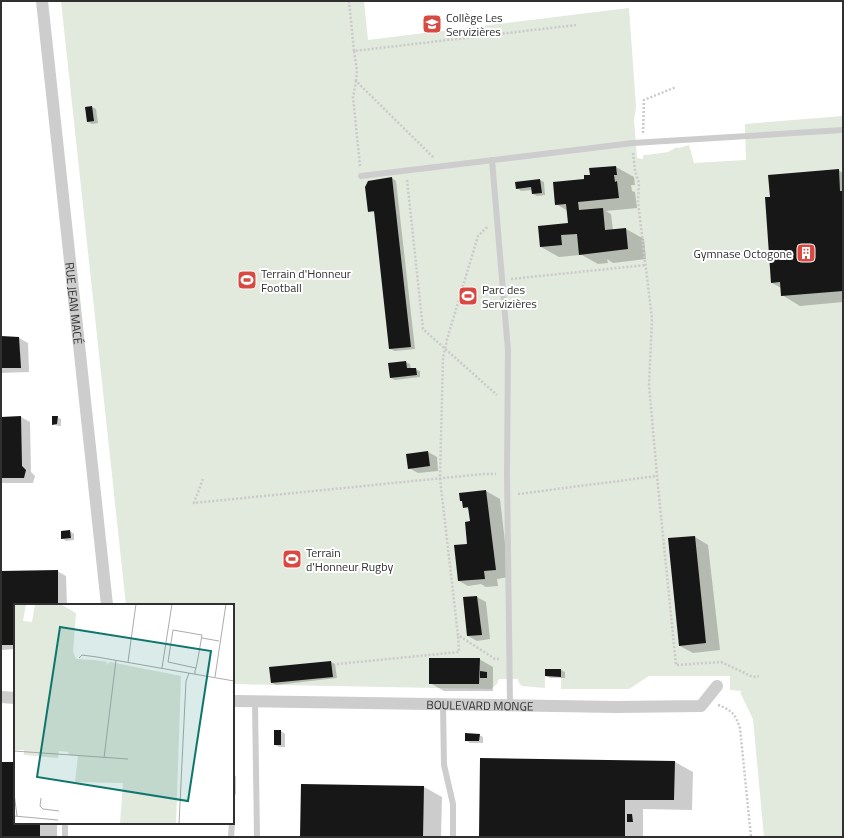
<svg xmlns="http://www.w3.org/2000/svg" width="844" height="838" font-family="'Titillium Web',sans-serif">
  <style>
    .green { fill: #e2e9dd }
    .shadow { fill: #0003 }
    .building { fill: #171717 }
    .lines { fill: none; stroke-linecap: round; stroke-linejoin: round }
    .path { stroke: #cacaca; stroke-width: 2.5; stroke-dasharray: 2 2; stroke-linecap: butt }
    .lane { stroke: #cdcdcd; stroke-width: 6 }
    .street { stroke: #cdcdcd; stroke-width: 12 }
    .labels { text-anchor: middle; dominant-baseline: central; stroke-width: 4; stroke-linejoin: round; paint-order: stroke }
    .poi-label { font-size: 12px; fill: #303030; stroke: #fff; text-anchor: start }
    .street-label { font-size: 12px; fill: #303030; stroke: #fff }
    .inset-road { fill: none; stroke: #acacac; stroke-width: 1 }
    .view { fill: #0f766e; fill-opacity: 0.15; stroke: #0f766e; stroke-width: 2 }
    .inset-edge { fill: none; stroke: #303030; stroke-width: 2 }
  </style>
  <rect width="100%" height="100%" fill="#fff"/>
  <polygon class="green" points="61,1 364,1 368,40 629,8 636,107 634,120 637,158 643,159 643,155 647,155 668,152 677,147 679,148 689,145 694,163 746,160 745,124 843,116 843,837 764,837 753,719 740,692 743,691 730,690 730,676 649,676 629,689 561,689 561,669 545,669 545,688 522,686 519,683 518,679 499,679 497,684 491,689 233,684 233,605 126,605"/>
  <g class="shadow">
    <polygon points="92,107 96,109 98,123 92,124 88,122"/>
    <polygon points="616,167 634,177 635,185 631,185 632,191 635,192 637,208 606,211 611,214 613,230 626,229 644,239 646,259 613,263 607,259 608,263 598,264 580,254 580,255 559,257 541,247 569,223 568,211 556,204 591,176"/>
    <polygon points="838,170 843,173 843,302 800,306 782,295 781,288 772,283"/>
    <polygon points="392,178 396,181 415,349 395,351 390,349 376,213 369,211 369,182"/>
    <polygon points="540,180 544,182 545,195 537,196 533,194 533,190 521,191 517,188"/>
    <polygon points="1,337 19,338 28,343 29,372 1,373"/>
    <polygon points="406,362 410,364 411,369 415,369 420,371 420,377 395,380 391,378 389,364"/>
    <polygon points="21,417 30,422 31,472 35,476 33,483 1,483 1,418"/>
    <polygon points="57,417 61,419 61,426 58,426 53,424"/>
    <polygon points="428,452 437,457 438,471 418,473 409,468"/>
    <polygon points="486,491 500,499 509,577 497,579 498,586 486,587 481,584 468,586 459,581 471,522 470,510 464,507 460,494"/>
    <polygon points="70,531 74,534 74,540 66,541 62,538"/>
    <polygon points="695,537 708,545 720,650 693,653 680,646"/>
    <polygon points="57,571 66,576 67,605 15,605 15,649 1,650 1,572"/>
    <polygon points="477,597 486,602 490,639 477,641 468,636 464,598"/>
    <polygon points="479,659 493,667 493,691 444,691 430,683"/>
    <polygon points="331,662 335,664 337,678 276,685 272,683 271,668"/>
    <polygon points="561,670 565,672 565,678 550,678 546,676"/>
    <polygon points="275,731 281,731 285,734 285,747 279,747 275,745"/>
    <polygon points="479,735 483,737 483,743 470,743 466,740"/>
    <polygon points="481,759 675,762 693,772 692,810 643,809 643,837 480,837"/>
    <polygon points="1,763 15,763 15,823 57,823 57,837 1,837"/>
    <polygon points="424,787 442,797 441,837 301,837"/>
  </g>
  <g class="building">
    <polygon points="92,106 94,121 87,122 85,107"/>
    <polygon points="616,166 617,175 614,175 615,182 617,181 619,198 578,202 579,210 603,208 605,230 626,228 628,249 579,255 577,234 561,235 562,245 540,247 538,226 568,223 566,204 555,205 553,182 584,179 584,175 590,175 589,168"/>
    <polygon points="839,169 840,191 843,191 843,291 781,296 780,282 771,283 765,197 770,197 768,175"/>
    <polygon points="392,177 411,347 389,349 374,211 368,212 365,187 368,181"/>
    <polygon points="540,179 542,193 532,194 531,187 516,189 515,182"/>
    <polygon points="1,336 19,337 21,368 1,368"/>
    <polygon points="406,361 407,368 416,368 417,375 390,378 388,363"/>
    <polygon points="21,416 22,466 26,470 24,478 1,478 1,417"/>
    <polygon points="52,416 58,416 57,424 52,425"/>
    <polygon points="428,451 430,466 408,469 406,454"/>
    <polygon points="486,490 496,570 484,571 485,579 458,581 454,545 467,544 465,522 470,521 468,507 463,508 462,501 460,501 459,493"/>
    <polygon points="70,530 71,538 61,539 61,531"/>
    <polygon points="695,536 706,643 679,646 668,538"/>
    <polygon points="58,570 58,605 15,605 15,645 1,645 1,571"/>
    <polygon points="477,596 482,635 467,636 463,597"/>
    <polygon points="429,658 480,658 479,684 429,684"/>
    <polygon points="331,661 333,677 271,683 269,667"/>
    <polygon points="545,669 561,669 561,677 545,676"/>
    <polygon points="480,671 487,672 487,678 480,678"/>
    <rect x="274" y="730" width="7" height="15"/>
    <polygon points="465,733 480,734 479,741 465,741"/>
    <polygon points="480,758 675,761 674,800 625,800 625,837 479,837"/>
    <polygon points="1,762 15,762 15,823 40,823 40,837 1,837"/>
    <polygon points="301,784 424,786 423,837 300,837"/>
    <polygon points="627,814 632,814 633,822 627,822"/>
  </g>
  <g class="lines">
    <g class="path">
      <polyline points="349,1 354,51"/>
      <polyline points="356,81 357,71 354,51 576,25"/>
      <polyline points="643,133 644,100 676,87"/>
      <polyline points="633,153 635,171 639,183 638,202 652,319 649,385 657,476 676,665 721,662 753,677 759,676"/>
      <polyline points="360,166 353,97 356,81 433,157"/>
      <polyline points="407,180 423,329 497,395"/>
      <polyline points="487,227 478,236 448,336 443,357 440,479 458,635 495,659 499,659"/>
      <polyline points="511,279 646,265"/>
      <polyline points="203,479 194,503 483,474 496,474"/>
      <polyline points="518,494 657,476"/>
      <polyline points="337,664 459,652 458,635"/>
      <path d="M 718,705 C 732,710 735,714 740,728 L 751,837"/>
    </g>
    <g class="lane">
      <polyline points="492,160 508,350 507,473 510,706"/>
      <polyline points="361,176 633,143 843,130"/>
      <polyline points="255,702 257,837"/>
      <polyline points="443,704 444,765 453,804 453,837"/>
      <polyline points="233,778 233,793"/>
      <polyline points="65,837 65,823"/>
      <polyline points="231,837 232,823"/>
    </g>
    <g class="street">
      <path id="s1" d="M 42,1 L 107,605"/>
      <polyline points="1,697 15,698"/>
      <path id="s2" d="M 233,701 L 617,707 L 701,706 L 717,686"/>
    </g>
  </g>
  <defs>
    <g id="school-square" transform="scale(1)"><rect x="-9" y="-9" width="18" height="18" rx="4" fill="#d94841" stroke="#fff"/><path d="M0-5L7-2L0 1L-7-2ZM-4 1L0 2.5L4 1V4Q0 6-4 4Z" fill="#fff"/></g>
    <g id="building-square" transform="scale(1)"><rect x="-9" y="-9" width="18" height="18" rx="4" fill="#d94841" stroke="#fff"/><path d="M-4-6H4V6H1V3H-1V6H-4ZM-2.5-4.3h1.7v1.8h-1.7ZM.8-4.3h1.7v1.8H.8ZM-2.5-1h1.7V.8h-1.7ZM.8-1h1.7V.8H.8Z" fill="#fff"/></g>
    <g id="stadium-square" transform="scale(1)"><rect x="-9" y="-9" width="18" height="18" rx="4" fill="#d94841" stroke="#fff"/><path d="M0-5a6.5 5 0 1 0 0 10a6.5 5 0 1 0 0-10ZM-3.5-1.8h7v3.6h-7Z" fill="#fff"/></g>
  </defs>
  <g fill-rule="evenodd">
    <use href="#school-square" x="432" y="24"/>
    <use href="#building-square" x="806" y="253"/>
    <use href="#stadium-square" x="247" y="280"/>
    <use href="#stadium-square" x="468" y="296"/>
    <use href="#stadium-square" x="292" y="559"/>
  </g>
  <g class="labels">
    <g class="poi-label">
      <text x="446" y="17">Collège Les<tspan x="446" dy="14">Servizières</tspan></text>
      <text x="792" y="253" text-anchor="end">Gymnase Octogone</text>
      <text x="261" y="273">Terrain d'Honneur<tspan x="261" dy="14">Football</tspan></text>
      <text x="482" y="289">Parc des<tspan x="482" dy="14">Servizières</tspan></text>
      <text x="306" y="552">Terrain<tspan x="306" dy="14">d'Honneur Rugby</tspan></text>
    </g>
    <g class="street-label">
      <text stroke="none"><textPath href="#s1" startOffset="304">RUE JEAN MACÉ</textPath></text>
      <text stroke="none"><textPath href="#s2" startOffset="247">BOULEVARD MONGE</textPath></text>
    </g>
  </g>
  <g transform="translate(14 604)">
    <rect width="220" height="220" fill="#fff"/>
    <path d="M 0,0 L 12,0 L 9,17 L 18,18 L 21,0 L 46,0 L 62,9 L 59,47 L 62,55 L 81,56 L 93,58 L 92,61 L 96,58 L 167,72 L 162,220 L 106,220 L 109,179 L 61,178 L 64,151 L 55,151 L 54,148 L 45,147 L 44,154 L 10,151 L 10,146 L 0,146 Z" fill="#e2e9dd"/>
    <path class="inset-road" d="M 188,34 L 205,37M 65,54 L 68,51 L 83,53 L 220,77M 114,58 L 122,0M 148,64 L 158,0M 181,70 L 181,67 L 182,64 L 184,54 L 188,31 L 159,26 L 154,58 L 182,64M 201,73 L 212,0M 0,147 L 114,155M 90,154 L 102,56M 0,189 L 3,212M 27,194 L 26,202 L 29,205 L 45,207M 0,212 L 44,216M 165,220 L 172,77 L 175,69"/>
    <path class="view" d="M 46,23 L 197,47 L 174,197 L 23,173 Z"/>
    <rect width="220" height="220" class="inset-edge"/>
  </g>
  <rect width="844" height="838" fill="none" stroke="#303030" stroke-width="4"/>
</svg>
